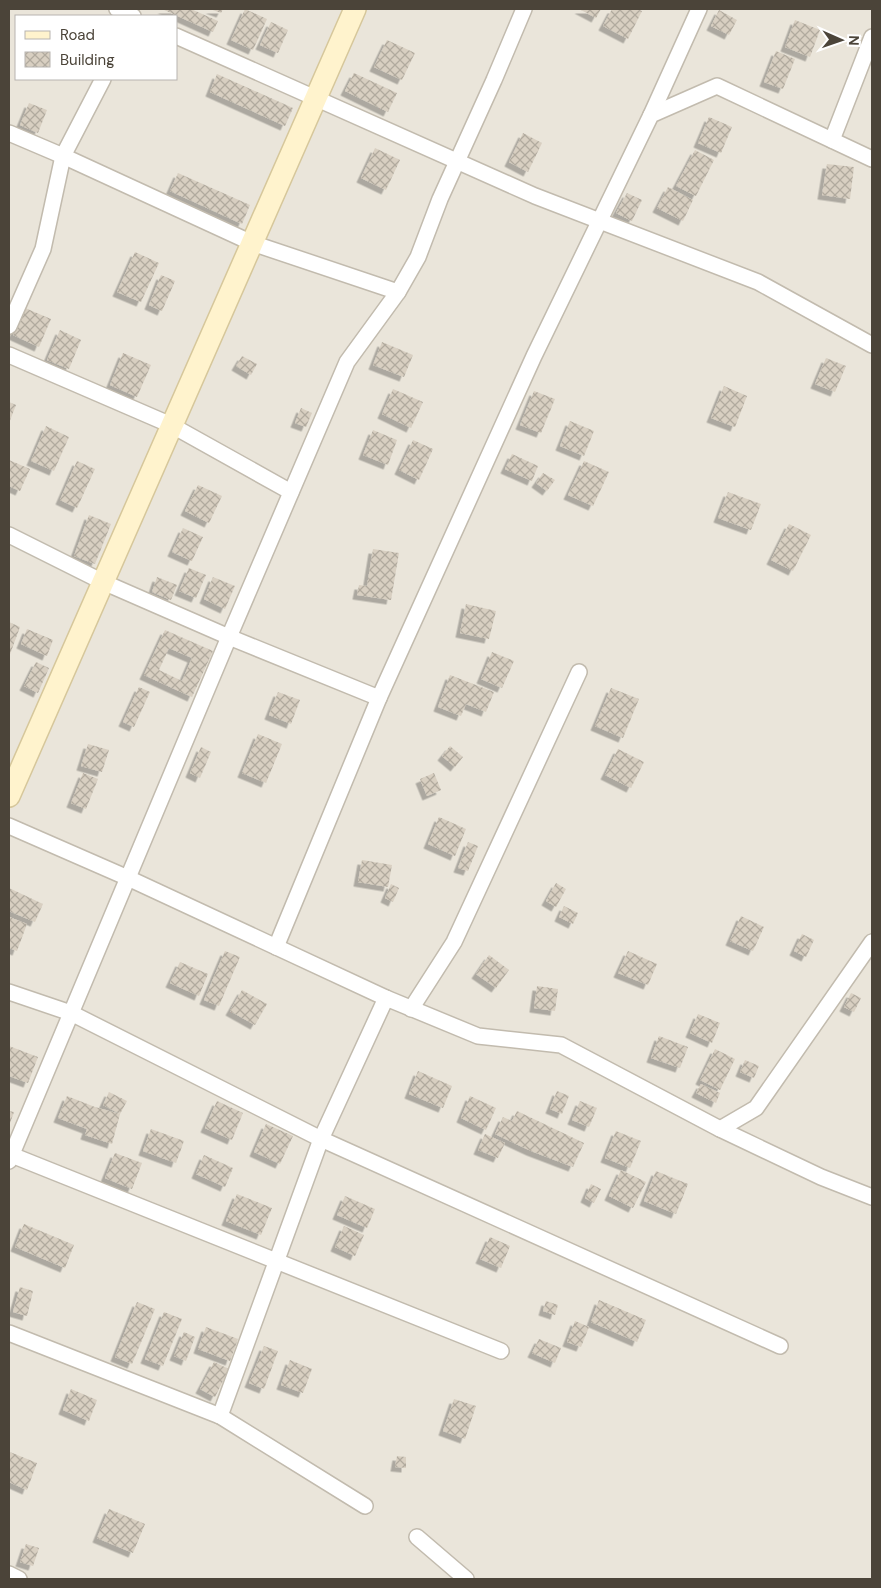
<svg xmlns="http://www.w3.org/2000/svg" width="881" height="1588" font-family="'DM Sans',sans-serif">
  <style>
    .residential { fill: #eae5da; fill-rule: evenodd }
    .building { fill: url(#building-cross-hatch); fill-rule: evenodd; filter: url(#shadow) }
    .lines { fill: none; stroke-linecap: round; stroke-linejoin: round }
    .street-casing { stroke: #c2bbae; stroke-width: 18 }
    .secondary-casing { stroke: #d6c79b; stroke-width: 24 }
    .street { stroke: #fff; stroke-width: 15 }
    .secondary { stroke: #fff3cd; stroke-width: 21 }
  </style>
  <defs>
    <pattern id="building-cross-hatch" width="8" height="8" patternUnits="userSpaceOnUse" patternTransform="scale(1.25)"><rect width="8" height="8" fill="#d8cfc1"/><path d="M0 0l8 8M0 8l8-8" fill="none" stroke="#b1aa9e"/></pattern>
    <filter id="shadow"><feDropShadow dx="-4.5" dy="4.5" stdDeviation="0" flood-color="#0004"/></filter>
  </defs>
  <rect width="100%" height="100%" fill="#f6f3ec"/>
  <path class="residential" d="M 9,9 L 872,9 L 872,1579 L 9,1579 ZM 16,16 L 176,16 L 176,79 L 16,79 Z"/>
  <g class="building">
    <polygon points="162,9 191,9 218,21 213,32"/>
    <polygon points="210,9 223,9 221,13"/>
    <polygon points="245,9 267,19 253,50 231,40"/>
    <polygon points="579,9 601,9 596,18"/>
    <polygon points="612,9 637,9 642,11 628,39 603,26"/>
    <polygon points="719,10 737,20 729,35 711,26"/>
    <polygon points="795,20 820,30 810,57 785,47"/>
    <polygon points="271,22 288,30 278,53 260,45"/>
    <polygon points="387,40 415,53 402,80 374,67"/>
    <polygon points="776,51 795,59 783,89 764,82"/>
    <polygon points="354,73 397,93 388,112 345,91"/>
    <polygon points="217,74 293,108 285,126 210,92"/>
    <polygon points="29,103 47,110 38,133 20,125"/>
    <polygon points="709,117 732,127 721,153 698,143"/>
    <polygon points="523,133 542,143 528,172 509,162"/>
    <polygon points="375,148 400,160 386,190 361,178"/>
    <polygon points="695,150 714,160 696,196 676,186"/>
    <polygon points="827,164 854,167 850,199 822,195"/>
    <polygon points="178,173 250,205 242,224 170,191"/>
    <polygon points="668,187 693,200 683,221 657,208"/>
    <polygon points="627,193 642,200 632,221 616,213"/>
    <polygon points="135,252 159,263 141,302 117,292"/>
    <polygon points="161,275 175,281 162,311 149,305"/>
    <polygon points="25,308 51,319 39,347 13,335"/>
    <polygon points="60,330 81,340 69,369 47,360"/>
    <polygon points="382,342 413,355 404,377 373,365"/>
    <polygon points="123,353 151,365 137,397 110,385"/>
    <polygon points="242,356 257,364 251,375 236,366"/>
    <polygon points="826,358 846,366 835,392 815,384"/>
    <polygon points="724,386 747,396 735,427 711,418"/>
    <polygon points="393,389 423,402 411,428 382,414"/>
    <polygon points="534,391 555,399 541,433 520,425"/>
    <polygon points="9,402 16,405 9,423"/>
    <polygon points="301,408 312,413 306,427 295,423"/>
    <polygon points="570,421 594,431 584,456 560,446"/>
    <polygon points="46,426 69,437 54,471 31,461"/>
    <polygon points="373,430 397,440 388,465 363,455"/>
    <polygon points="413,440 433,449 419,480 399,470"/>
    <polygon points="512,454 538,466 532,481 505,469"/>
    <polygon points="9,460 30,469 20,491 9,486"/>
    <polygon points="77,461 95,469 77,508 60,500"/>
    <polygon points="584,461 609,472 593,506 568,495"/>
    <polygon points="543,473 555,480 547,491 536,483"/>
    <polygon points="198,485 222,496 209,523 185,511"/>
    <polygon points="728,492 761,504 751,530 718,518"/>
    <polygon points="89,515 111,524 95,564 74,556"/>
    <polygon points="789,524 811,535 793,571 771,560"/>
    <polygon points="183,528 203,537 192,561 172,552"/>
    <polygon points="373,549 399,553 391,600 357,595 359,585 367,586"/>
    <polygon points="189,568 206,575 196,598 179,591"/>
    <polygon points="157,577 177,585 171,600 152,592"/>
    <polygon points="213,577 235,586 225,609 204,599"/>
    <polygon points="466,604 496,611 489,639 460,633"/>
    <polygon points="9,622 20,627 9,657"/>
    <polygon points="27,629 53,640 47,656 21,644"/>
    <path d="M 165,630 L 213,651 L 192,697 L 144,675 ZM 169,648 L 192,658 L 182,681 L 159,670 Z"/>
    <polygon points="492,652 514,661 502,688 481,679"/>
    <polygon points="36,662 49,668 38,693 24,686"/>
    <polygon points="450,675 494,692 486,712 466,704 461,716 438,707"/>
    <polygon points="139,687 150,692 134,727 123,722"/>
    <polygon points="611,688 639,699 623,738 595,726"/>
    <polygon points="278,692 300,700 291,724 269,715"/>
    <polygon points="258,734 282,744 266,783 242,773"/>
    <polygon points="88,744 109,750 102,772 81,766"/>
    <polygon points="450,746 463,757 455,767 442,756"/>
    <polygon points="201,747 211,752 200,778 190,773"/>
    <polygon points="618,749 644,762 631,788 605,775"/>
    <polygon points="83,773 98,779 86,809 71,803"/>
    <polygon points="434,773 441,790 427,796 420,779"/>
    <polygon points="439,817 466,829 455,856 428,844"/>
    <polygon points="468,842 478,846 468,871 458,868"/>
    <polygon points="362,860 392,865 388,887 358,882"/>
    <polygon points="556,883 566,889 556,907 546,901"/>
    <polygon points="391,884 399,888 393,902 385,898"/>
    <polygon points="9,888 43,904 35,922 9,911"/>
    <polygon points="564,906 578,913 573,924 559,917"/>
    <polygon points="741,916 764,927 753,951 730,941"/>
    <polygon points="9,917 27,924 17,951 9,948"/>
    <polygon points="802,934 814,940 806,957 794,951"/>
    <polygon points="225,951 240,957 219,1006 204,1000"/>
    <polygon points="628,951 657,964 648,985 618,973"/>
    <polygon points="489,955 509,970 496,988 476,974"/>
    <polygon points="180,962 208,974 199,996 170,983"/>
    <polygon points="537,986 558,989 555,1011 534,1008"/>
    <polygon points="242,990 267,1004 255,1025 230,1011"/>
    <polygon points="851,993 861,998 854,1012 844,1007"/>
    <polygon points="698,1014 720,1023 712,1043 690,1033"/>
    <polygon points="659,1036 688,1047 680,1068 651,1058"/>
    <polygon points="9,1046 38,1057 28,1083 9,1076"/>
    <polygon points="715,1049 735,1059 720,1090 700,1080"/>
    <polygon points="745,1060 759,1066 754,1078 740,1072"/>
    <polygon points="418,1071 452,1086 443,1108 409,1094"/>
    <polygon points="701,1084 720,1093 716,1103 696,1093"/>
    <polygon points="557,1091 569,1096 562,1114 550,1109"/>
    <polygon points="109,1092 127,1101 120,1114 112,1144 85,1135 87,1129 58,1118 67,1096 95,1107 120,1114 103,1105"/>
    <polygon points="470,1096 496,1108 486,1130 461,1118"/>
    <polygon points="217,1101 243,1113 232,1140 205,1128"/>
    <polygon points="580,1101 597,1108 589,1127 572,1120"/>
    <polygon points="9,1111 14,1112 9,1126"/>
    <polygon points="517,1111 584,1143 573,1167 531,1151 495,1134 503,1117 512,1121"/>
    <polygon points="266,1124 293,1136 280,1164 254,1152"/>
    <polygon points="151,1129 184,1141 176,1163 143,1151"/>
    <polygon points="616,1131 641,1141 630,1168 605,1158"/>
    <polygon points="485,1134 505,1143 498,1158 478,1150"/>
    <polygon points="115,1153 142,1163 132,1189 105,1178"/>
    <polygon points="204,1155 233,1168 225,1187 196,1174"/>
    <polygon points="621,1170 646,1182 633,1208 609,1196"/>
    <polygon points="656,1171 688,1184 676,1214 644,1201"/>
    <polygon points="591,1184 601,1189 594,1203 585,1198"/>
    <polygon points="237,1194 272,1208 261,1235 226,1221"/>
    <polygon points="345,1196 375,1209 367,1228 337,1215"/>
    <polygon points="24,1224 74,1245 65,1268 15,1247"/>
    <polygon points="344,1226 364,1235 355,1256 335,1247"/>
    <polygon points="490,1237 510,1246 501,1268 480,1259"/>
    <polygon points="20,1287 33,1291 27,1316 13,1312"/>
    <polygon points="599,1300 646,1320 637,1342 591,1322"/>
    <polygon points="546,1301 558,1305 555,1315 543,1311"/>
    <polygon points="137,1302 155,1309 132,1364 115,1357"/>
    <polygon points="164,1312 182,1319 163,1366 145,1359"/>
    <polygon points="575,1321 589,1327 581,1347 567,1342"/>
    <polygon points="206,1327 238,1339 230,1361 198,1349"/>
    <polygon points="184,1332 195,1337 186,1361 174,1356"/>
    <polygon points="539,1339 561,1348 555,1363 532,1353"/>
    <polygon points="264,1346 278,1351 264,1389 249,1383"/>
    <polygon points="290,1360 312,1369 303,1393 281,1385"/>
    <polygon points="214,1362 229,1369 215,1397 200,1389"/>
    <polygon points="71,1389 97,1400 89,1421 63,1410"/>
    <polygon points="454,1399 476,1406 465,1439 443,1431"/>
    <polygon points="10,1452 37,1463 27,1490 9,1482"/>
    <polygon points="397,1456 406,1457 406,1468 395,1467"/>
    <polygon points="109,1509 145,1524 133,1553 97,1538"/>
    <polygon points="26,1544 39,1548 33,1566 20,1562"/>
  </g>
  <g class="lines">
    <g class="street-casing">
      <g id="street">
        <polyline points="117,9 133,16"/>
        <polyline points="176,36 535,196 758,282 872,345"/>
        <polyline points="651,115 699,9"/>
        <polyline points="9,133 63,156 252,243 398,292"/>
        <polyline points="832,140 872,37"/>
        <polyline points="9,326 43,249 63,156 103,79"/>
        <polyline points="9,355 171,425 291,492"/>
        <polyline points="9,535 103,582 229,637 379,698"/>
        <polyline points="9,826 128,878 386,998 478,1036 561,1045 720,1129 821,1177 872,1197"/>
        <polyline points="276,947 379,698 534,356 651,115 717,86 872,159"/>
        <polyline points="9,992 71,1013 321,1139 780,1346"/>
        <polyline points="411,1009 454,942 579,672"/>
        <polyline points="720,1129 756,1108 872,942"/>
        <polyline points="9,1154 501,1351"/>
        <polyline points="9,1161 229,637 347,362 398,292 418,257 440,199 494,80 524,9"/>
        <polyline points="9,1333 220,1416 365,1506"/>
        <polyline points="220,1416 321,1139 386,998"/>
        <polyline points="417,1537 466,1579"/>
        <polyline points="9,1574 19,1579"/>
      </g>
    </g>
    <g class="secondary-casing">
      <polyline id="secondary" points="9,796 355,9"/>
    </g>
    <use href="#street" class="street"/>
    <use href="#secondary" class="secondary"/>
  </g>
  <rect width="881" height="1588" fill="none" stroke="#4b4439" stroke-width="20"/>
  <rect x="15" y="15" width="162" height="65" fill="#ffffff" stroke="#b7b4b0"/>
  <rect x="25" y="31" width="25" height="8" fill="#fff3cd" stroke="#b7b4b0"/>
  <text x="60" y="40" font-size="15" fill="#4b4439">Road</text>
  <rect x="25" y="52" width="25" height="15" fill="url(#building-cross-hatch)" stroke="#b7b4b0"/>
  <text x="60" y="65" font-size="15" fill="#4b4439">Building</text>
  <g transform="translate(841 40) rotate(92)" stroke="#ffffff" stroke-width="4" paint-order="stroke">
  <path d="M0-4L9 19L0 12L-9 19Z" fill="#4b4439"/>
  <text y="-8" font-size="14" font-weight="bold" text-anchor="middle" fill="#4b4439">N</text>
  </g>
</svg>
